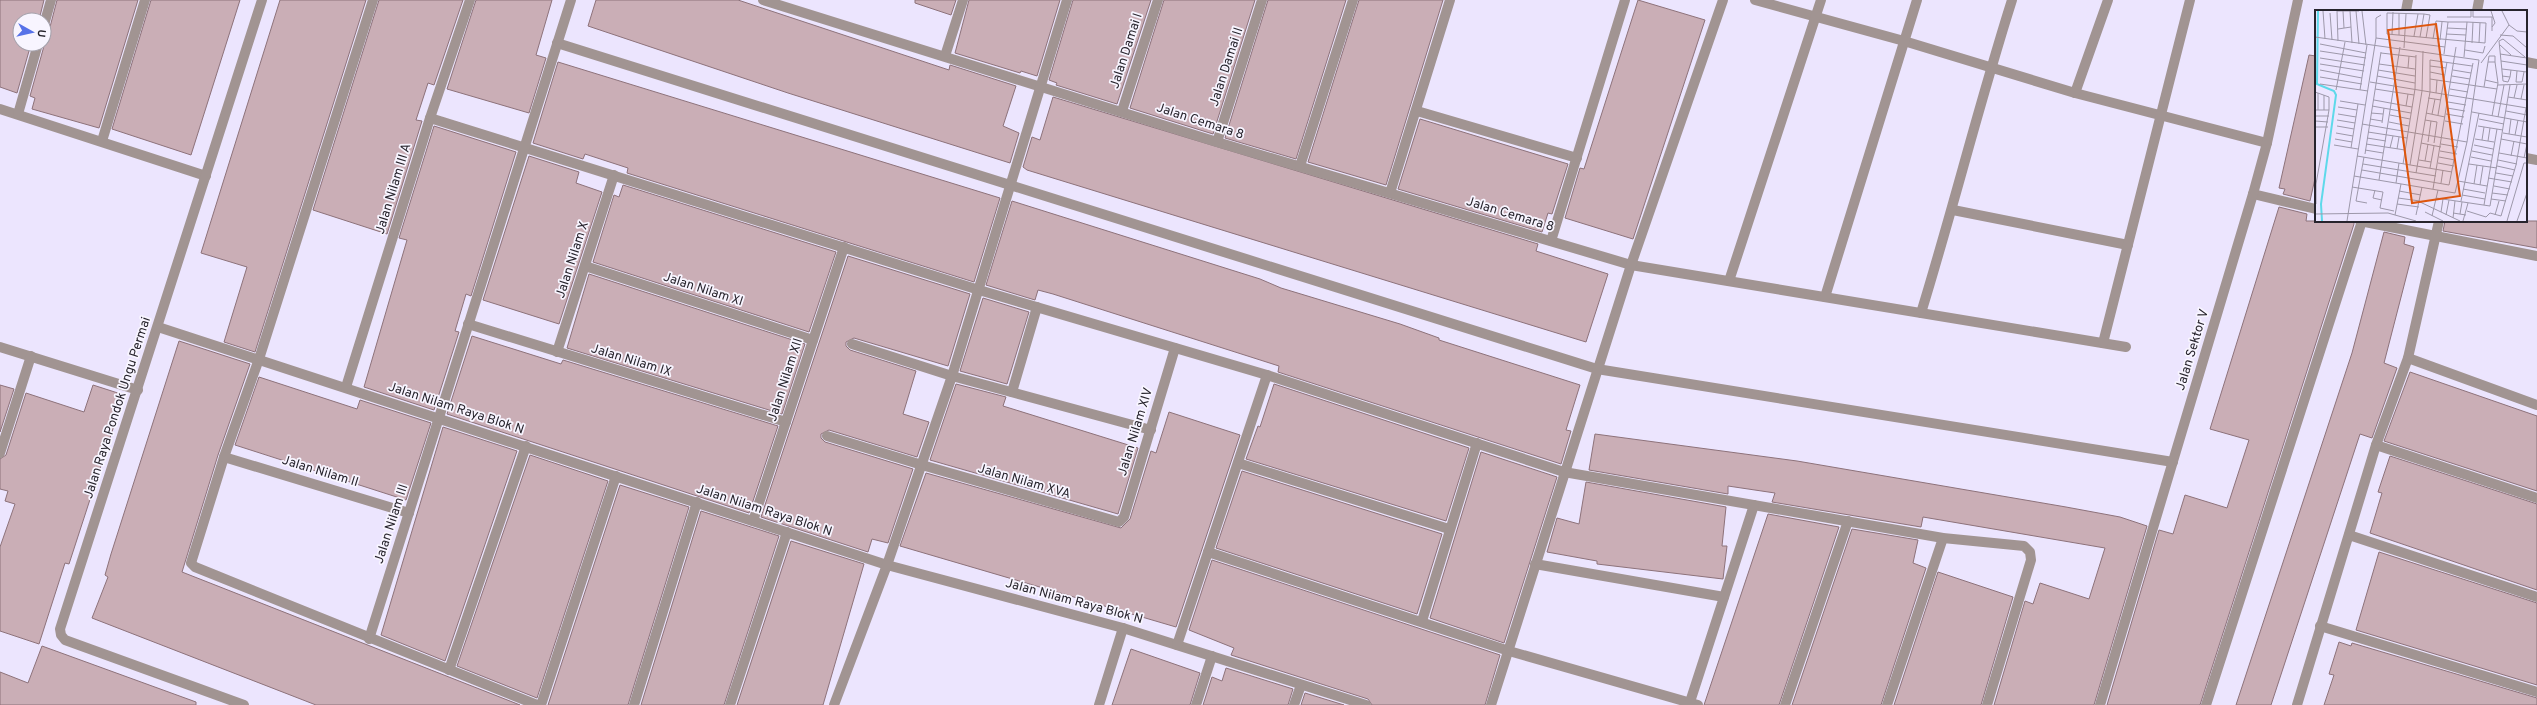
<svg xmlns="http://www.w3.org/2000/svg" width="2537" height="705" font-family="Overpass,sans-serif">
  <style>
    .building { fill: #caaeb6; stroke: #8d727a }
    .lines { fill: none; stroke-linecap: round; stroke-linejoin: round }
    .minor { stroke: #a19492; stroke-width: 10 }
    .labels { text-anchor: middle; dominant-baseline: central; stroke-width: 3.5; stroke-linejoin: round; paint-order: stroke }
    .street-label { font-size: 13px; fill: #27242d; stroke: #f8f5ff }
    .inset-river { fill: none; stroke: #5ed9ea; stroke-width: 2 }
    .inset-road { fill: none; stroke: #9d98aa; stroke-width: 1 }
    .view { fill: #de560e; fill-opacity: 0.15; stroke: #de560e; stroke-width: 2 }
    .inset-edge { fill: none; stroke: #27242d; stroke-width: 2 }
  </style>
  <rect width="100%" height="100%" fill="#ece5fe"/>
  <g class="building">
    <polygon points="0,0 44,0 39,20 20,20 20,44 31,44 17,93 0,87"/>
    <polygon points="57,0 138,0 99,128 32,109 35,98 30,96 44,46 44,31 50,27"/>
    <polygon points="151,0 240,0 191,155 112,129"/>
    <polygon points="280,0 366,0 255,352 224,342 247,267 201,253"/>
    <polygon points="379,0 463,0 434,85 428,83 416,120 422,121 387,234 313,210"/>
    <polygon points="476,0 552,0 536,55 546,58 529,113 447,89"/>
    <polygon points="596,0 738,0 949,70 950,65 1016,86 1003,126 1019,133 1010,163 788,93 588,26"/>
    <polygon points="915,0 956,0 951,15 915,3"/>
    <polygon points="969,0 1060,0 1037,76 1021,71 1020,73 955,53"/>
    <polygon points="1073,0 1151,0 1117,104 1056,85 1057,83 1049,80"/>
    <polygon points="1164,0 1255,0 1213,134 1130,108"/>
    <polygon points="1268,0 1346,0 1296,159 1225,138"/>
    <polygon points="1359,0 1443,0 1386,185 1308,162"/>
    <polygon points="1638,0 1705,20 1633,239 1565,218 1580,168 1584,169"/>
    <polygon points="2309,55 2316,56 2316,174 2310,201 2283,194 2285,189 2279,188"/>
    <polygon points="558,62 1000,198 974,282 627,173 628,168 585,154 583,159 533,143"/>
    <polygon points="1053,97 1538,244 1536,251 1608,274 1586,342 1027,170 1023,167 1032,137 1040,140"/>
    <polygon points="1420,119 1568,164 1552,214 1548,213 1542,232 1398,189"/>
    <polygon points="434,126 516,152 471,296 466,294 455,331 459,332 434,410 364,387 407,240 399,238"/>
    <polygon points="529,156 579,172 576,183 602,192 559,324 483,300"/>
    <polygon points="623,185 836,252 809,332 593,262 614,195 619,197"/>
    <polygon points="1012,201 1260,279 1281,288 1400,324 1439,338 1439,340 1580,385 1566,430 1571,431 1561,464 1278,372 1279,366 1053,294 1038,290 1035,300 986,285"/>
    <polygon points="2279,207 2307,214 2306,221 2354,221 2354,224 2200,705 2107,705 2159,530 2173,534 2185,495 2227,508 2249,440 2210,429"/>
    <polygon points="2445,221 2537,221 2537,248 2443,231"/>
    <polygon points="2384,232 2405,237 2404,244 2414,247 2384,363 2397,368 2372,438 2360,434 2271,705 2236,705 2352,353"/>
    <polygon points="848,256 970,294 948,366 854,338 846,342 846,346 850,350 916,371 903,414 929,422 917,457 829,430 821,434 821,438 825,442 913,469 888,543 872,539 868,552 761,517"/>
    <polygon points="589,274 805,344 782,414 567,348"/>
    <polygon points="983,298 1029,312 1007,384 960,371"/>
    <polygon points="472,336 561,364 563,360 778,426 749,513 447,414"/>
    <polygon points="179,341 250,364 218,455 182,572 520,705 316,705 92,618 108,577 105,575 111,554"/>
    <polygon points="2410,372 2537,416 2537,491 2384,441"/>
    <polygon points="259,377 357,409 360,400 431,423 406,500 235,445"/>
    <polygon points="956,384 1006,397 1003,406 1138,448 1118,514 930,460"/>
    <polygon points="1274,384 1469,448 1446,521 1246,459 1258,426 1260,427"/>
    <polygon points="0,385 14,389 0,432"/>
    <polygon points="93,385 124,395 69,564 65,563 39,644 0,631 0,547 15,504 5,501 8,491 0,489 0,459 6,455 26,393 84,412"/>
    <polygon points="1169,412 1240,435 1176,627 900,546 926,473 1121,528 1130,519 1151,451 1156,453"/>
    <polygon points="443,427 517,451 445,661 381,635"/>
    <polygon points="1595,434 1797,461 2066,507 2120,517 2147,526 2094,705 1994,705 2025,601 2033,604 2040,583 2089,599 2105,548 1923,517 1921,527 1772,502 1775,493 1728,486 1728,494 1589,470"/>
    <polygon points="1481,452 1557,477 1504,643 1430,618"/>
    <polygon points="530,455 608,481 537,698 457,666"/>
    <polygon points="2390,456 2537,504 2537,590 2370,533 2382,493 2378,492"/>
    <polygon points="1242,471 1442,534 1417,614 1216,548"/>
    <polygon points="1586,482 1726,507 1722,546 1727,546 1723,579 1597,564 1597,561 1547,552 1557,518 1579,524"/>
    <polygon points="620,485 689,507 628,705 548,705"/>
    <polygon points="701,511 779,536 724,705 641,705"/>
    <polygon points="1768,514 1839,527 1779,705 1704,705"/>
    <polygon points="1852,529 1918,540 1913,563 1926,568 1881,705 1792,705"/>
    <polygon points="791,541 864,564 823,705 737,705"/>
    <polygon points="2379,552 2537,603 2537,685 2356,630"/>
    <polygon points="1212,560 1500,655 1485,705 1372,705 1368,699 1231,655 1234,648 1189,630"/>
    <polygon points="1938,572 2013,597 1981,705 1894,705"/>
    <polygon points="2339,642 2351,646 2352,643 2537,698 2537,705 2324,705 2334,675 2329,674"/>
    <polygon points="42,646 196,702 196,705 0,705 0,672 28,683"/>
    <polygon points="1131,649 1200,673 1190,705 1112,705"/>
    <polygon points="1226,668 1293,689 1288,705 1203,705 1212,677 1222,681"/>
    <polygon points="1305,693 1344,705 1301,705"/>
  </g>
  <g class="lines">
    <g class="minor">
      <polyline points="373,0 259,359 224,457 191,563 195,567 537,705"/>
      <polyline points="763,0 1217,142 1631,265 2126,347"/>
      <polyline points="1755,0 1904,41 2075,93 2267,143"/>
      <polyline points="2406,11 2408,0"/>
      <polyline points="2477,11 2479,0"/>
      <polyline points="44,25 51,0"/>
      <polyline points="557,43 1597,369 2173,462"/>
      <polyline points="945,56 963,0"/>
      <polyline points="2526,62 2537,64"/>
      <polyline points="2075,93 2108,0"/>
      <polyline points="0,109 206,176"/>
      <polyline points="1122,111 1158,0"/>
      <polyline points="1417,111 1577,158"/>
      <polyline points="18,114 38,44"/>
      <polyline points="430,118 979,290 1267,375 1564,472 1943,538 2024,546 2030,552 2031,560 1987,705"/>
      <polyline points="102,141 145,0"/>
      <polyline points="1217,142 1262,0"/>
      <polyline points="2526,158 2537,160"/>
      <polyline points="1300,166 1353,0"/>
      <polyline points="1390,193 1450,0"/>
      <polyline points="2253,194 2316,209"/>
      <polyline points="1953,210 2128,245"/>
      <polyline points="2360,221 2537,256"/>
      <polyline points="1551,241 1625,0"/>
      <polyline points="585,266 813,340"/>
      <polyline points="1729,281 1821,0"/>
      <polyline points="1825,297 1917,0"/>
      <path d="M 1921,313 C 1953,209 1979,104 2012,0"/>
      <polyline points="468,324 786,422"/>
      <polyline points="158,327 887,565 1123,628 1366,705"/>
      <polyline points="2103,343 2190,0"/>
      <polyline points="852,344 952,376 1151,430"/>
      <polyline points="0,347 138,390"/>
      <polyline points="557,352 614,175"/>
      <polyline points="2408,358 2537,405"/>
      <polyline points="346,387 430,118 470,0"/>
      <polyline points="1012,392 1037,307"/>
      <polyline points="827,436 922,465 1119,522 1124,517 1175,348"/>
      <polyline points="2376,445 2537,498"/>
      <polyline points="0,453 31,356"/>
      <polyline points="224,457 409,513"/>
      <polyline points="1238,463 1449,529"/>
      <polyline points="753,521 844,247"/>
      <polyline points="2349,535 2537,597"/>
      <polyline points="1208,552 1509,651 1698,705"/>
      <polyline points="1535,564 1724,597"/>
      <polyline points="1422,621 1477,443"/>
      <polyline points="2320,626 2537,692"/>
      <polyline points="369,639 571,0"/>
      <polyline points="1177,645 1267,375"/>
      <polyline points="449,670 526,446"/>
      <polyline points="244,705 65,640 61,635 60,629 262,0"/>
      <polyline points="541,705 616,476"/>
      <polyline points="634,705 697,502"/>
      <polyline points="730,705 787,532"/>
      <polyline points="834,705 887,565 952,376 1067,0"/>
      <polyline points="1099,705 1123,628"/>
      <polyline points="1196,705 1212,656"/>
      <polyline points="1294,705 1301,685"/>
      <polyline points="1491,705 1631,265 1723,0"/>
      <polyline points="1689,705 1754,505"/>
      <polyline points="1785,705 1848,521"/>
      <polyline points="1887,705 1943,538"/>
      <polyline points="2100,705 2253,194 2267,143 2298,0"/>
      <polyline points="2206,705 2362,221"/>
      <polyline points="2297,705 2376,445 2408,358 2439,221"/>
    </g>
  </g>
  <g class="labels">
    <g class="street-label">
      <text transform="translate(1127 51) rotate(-72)">Jalan Damai I</text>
      <text transform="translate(1227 67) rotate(-72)">Jalan Damai II</text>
      <text transform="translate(1200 122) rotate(18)">Jalan Cemara 8</text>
      <text transform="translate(394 189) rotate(-73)">Jalan Nilam III A</text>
      <text transform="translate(1510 215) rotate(17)">Jalan Cemara 8</text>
      <text transform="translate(573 260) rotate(-72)">Jalan Nilam X</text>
      <text transform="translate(703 290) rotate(18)">Jalan Nilam XI</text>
      <text transform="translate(2193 350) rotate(-73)">Jalan Sektor V</text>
      <text transform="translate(631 361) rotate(17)">Jalan Nilam IX</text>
      <text transform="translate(786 380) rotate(-72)">Jalan Nilam XII</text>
      <text transform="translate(118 408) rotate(-72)">Jalan Raya Pondok Ungu Permai</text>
      <text transform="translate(456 409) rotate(18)">Jalan Nilam Raya Blok N</text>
      <text transform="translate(1136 432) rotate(-73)">Jalan Nilam XIV</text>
      <text transform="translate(320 472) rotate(17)">Jalan Nilam II</text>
      <text transform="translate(1024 482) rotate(16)">Jalan Nilam XVA</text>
      <text transform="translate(764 511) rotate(18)">Jalan Nilam Raya Blok N</text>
      <text transform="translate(392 524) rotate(-72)">Jalan Nilam III</text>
      <text transform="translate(1074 602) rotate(15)">Jalan Nilam Raya Blok N</text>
    </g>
  </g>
  <g transform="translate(2315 10)">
    <rect width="212" height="212" fill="#ece5fe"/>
    <path class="inset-river" d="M 3,1 L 2,74 L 19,81 L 21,85 L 6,194 L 7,211"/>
    <path class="inset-road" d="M 8,1 L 10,29M 28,1 L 29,18M 35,1 L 37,33M 41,1 L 44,34M 47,1 L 51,35M 158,1 L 158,7 L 178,7M 176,1 L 180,13 L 177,17M 187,1 L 194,15M 15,3 L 17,30M 109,4 L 115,5 L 111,28M 132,7 L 156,7 L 156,1M 177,7 L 177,21M 132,18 L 152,19M 23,19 L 36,17M 77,24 L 78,2M 131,24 L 151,25M 84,25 L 84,3M 185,25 L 198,26 L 212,38M 99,26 L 103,4M 0,27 L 164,50M 105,27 L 109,4 L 72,3 L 72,24 L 170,33 L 171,13 L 152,12M 61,28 L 130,37M 118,29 L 121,11 L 133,12M 125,30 L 127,12M 23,31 L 22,1 L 44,1M 157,33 L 158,12M 164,33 L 165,13M 5,34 L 51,43M 185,35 L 196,45M 89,38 L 91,4M 150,40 L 168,43 L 170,36M 5,41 L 51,48M 66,43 L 101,47M 129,44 L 133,12 L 152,12 L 149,47M 185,44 L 212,48M 5,48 L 50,55M 186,51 L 212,55M 173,52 L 180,52 L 183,73 L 177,106M 166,53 L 194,15 L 202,21 L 212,22M 5,54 L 49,61M 64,54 L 100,59M 115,56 L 131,58M 93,58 L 94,46M 187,59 L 212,62M 5,60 L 47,68M 63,60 L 100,66M 138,60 L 156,63M 202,61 L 201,72 L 207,72 L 209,62M 115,62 L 130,65M 62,66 L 100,73M 137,66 L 155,69M 187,66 L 195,67 L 196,60M 5,67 L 47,74M 195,67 L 193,72 L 188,71 L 184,31 L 188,29 L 210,47M 115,69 L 182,79M 170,70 L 183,73M 55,72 L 212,98M 5,74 L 53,81M 183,75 L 212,74M 169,77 L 174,46 L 180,46 L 180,52M 60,79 L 99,85M 135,79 L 153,82M 21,80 L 30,32M 45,80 L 52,35M 0,82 L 14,87 L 14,100 L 1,174 L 1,194M 3,83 L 3,100M 121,83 L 122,70M 9,85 L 9,100M 193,87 L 212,90M 113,88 L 126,90M 199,88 L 202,75M 206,89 L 209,75M 59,90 L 97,97M 25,91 L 50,95M 133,92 L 151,95M 57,96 L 96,103M 91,96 L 93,84M 23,97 L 42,100M 132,98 L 150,101M 0,100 L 14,100M 191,101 L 212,105M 157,102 L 212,112M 56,103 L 68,104M 111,103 L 130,107M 23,104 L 41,107M 117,104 L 120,89M 131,104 L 149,107M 75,105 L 95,109M 123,105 L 132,52M 0,106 L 14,106M 183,107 L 189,75M 55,109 L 67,111M 164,109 L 189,114M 22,110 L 40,113M 110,110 L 122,112 L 119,133M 0,111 L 13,112M 130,111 L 148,114M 74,112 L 94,116M 67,113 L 69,98M 47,114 L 152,132M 22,116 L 39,119M 163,116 L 188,120M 0,117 L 13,117M 53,122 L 92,128M 21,123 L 38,126M 188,123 L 212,127M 194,124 L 196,109M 200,125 L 203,110M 52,128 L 71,131M 20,129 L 37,132M 160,129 L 179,132M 186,129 L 212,134M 167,130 L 169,117M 173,131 L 175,118M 113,132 L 116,111M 106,133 L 126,137M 51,134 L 90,140M 126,134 L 143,137M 19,135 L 43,139M 159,135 L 178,139M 36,138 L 43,94M 75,138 L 78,126M 82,139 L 84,127M 50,140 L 68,143M 125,141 L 142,144M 157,141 L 177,145M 184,143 L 212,148M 50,144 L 66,42M 42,146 L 137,162M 196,146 L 199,131M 49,147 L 41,191 L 52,193M 124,147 L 140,150M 156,147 L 176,151M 209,148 L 212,134M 104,150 L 116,152M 183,150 L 202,154M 110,151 L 113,134M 123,153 L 139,156M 48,154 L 121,166M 88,154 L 100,79 L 101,45M 154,154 L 182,158M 95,155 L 107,81 L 108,41M 182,156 L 200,160M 115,158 L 119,136M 47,160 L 134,175 L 158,53M 101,163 L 115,82 L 115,50 L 157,56M 181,163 L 198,166M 39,166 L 140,183 L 152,132 L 164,50M 173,168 L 197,172M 64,170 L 85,37M 143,171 L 172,176M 81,173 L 84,153M 126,173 L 128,160M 159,174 L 162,155M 165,175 L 168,156M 179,176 L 195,179M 37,177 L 68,182 L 65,198 L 79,201M 118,179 L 141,37M 148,179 L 170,183M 60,180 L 58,188 L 67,190M 84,181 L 106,185M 177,183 L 193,185M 147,185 L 170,189M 83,188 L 105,191M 121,188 L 175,196 L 195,75M 176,189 L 191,191M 146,191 L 164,103M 105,192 L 145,211M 82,194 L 104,197M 169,195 L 182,119M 152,201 L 171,207 L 175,203 L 186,206 L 201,155 L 211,98M 110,202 L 128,211M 126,202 L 128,189M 138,203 L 151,205M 0,204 L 73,203 L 101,211M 145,204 L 147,192M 80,205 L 86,174M 101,205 L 107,177M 131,205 L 134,190M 180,205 L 184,191M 117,206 L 123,180M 138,208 L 140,191M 32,211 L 61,28 L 61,8 L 66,5M 148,211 L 153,193M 192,211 L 209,153 L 212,153M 202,211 L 212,183"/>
    <path class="view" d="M 121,14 L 145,186 L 97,193 L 73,20 Z"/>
    <rect width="212" height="212" class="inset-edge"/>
  </g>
  <g transform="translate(32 32) rotate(98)"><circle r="19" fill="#f8f5ff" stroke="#a4a1ab"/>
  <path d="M0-3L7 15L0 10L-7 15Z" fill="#5772e8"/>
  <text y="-6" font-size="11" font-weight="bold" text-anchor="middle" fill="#27242d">U</text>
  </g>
</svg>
